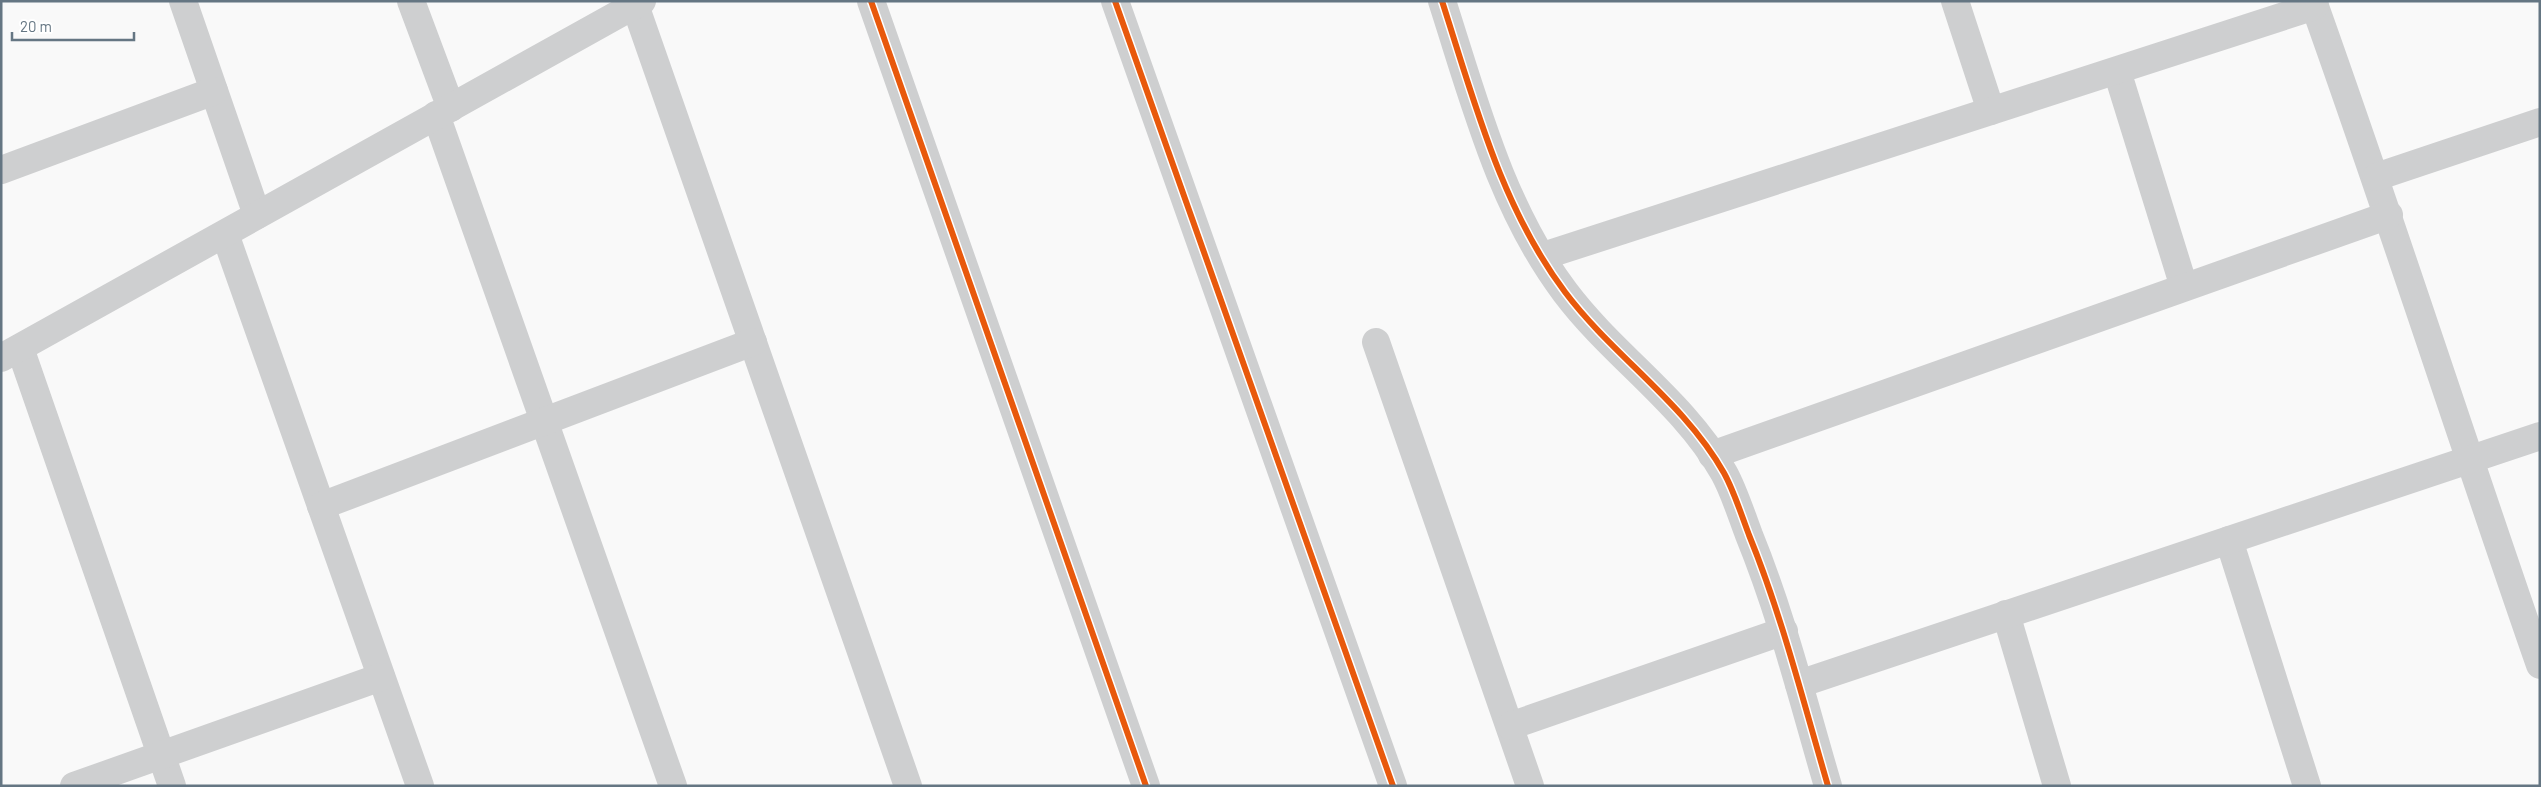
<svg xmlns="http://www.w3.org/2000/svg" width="2541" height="787" font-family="Barlow,sans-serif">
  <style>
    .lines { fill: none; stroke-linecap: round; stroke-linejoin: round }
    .minor { stroke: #cecfd0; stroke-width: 28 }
    .cycleway-casing { stroke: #fff; stroke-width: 9 }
    .cycleway { stroke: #e8590c; stroke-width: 6 }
  </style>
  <rect width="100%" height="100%" fill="#f9f9f9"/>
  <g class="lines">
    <g class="minor">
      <polyline points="183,1 257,215"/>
      <polyline points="411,1 451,108"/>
      <polyline points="871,1 1146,786"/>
      <polyline points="1115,1 1393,786"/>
      <path d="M 1442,1 C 1474,100 1501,207 1565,292 C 1613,356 1684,402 1724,473 C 1734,491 1741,514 1749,535 C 1782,616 1803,701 1828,786"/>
      <polyline points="1955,1 1991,111"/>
      <path d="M 2313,1 C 2392,222 2463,444 2540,665"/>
      <polyline points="635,5 908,786"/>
      <polyline points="2117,71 2184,287"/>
      <polyline points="436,115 673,786"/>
      <polyline points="1,170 214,91"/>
      <polyline points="2376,177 2540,122"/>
      <polyline points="225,234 420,786"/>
      <polyline points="1543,256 2315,6"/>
      <polyline points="1376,342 1530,786"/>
      <polyline points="20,348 172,786"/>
      <polyline points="1,358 642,1"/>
      <polyline points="1712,455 2389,215"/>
      <polyline points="321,506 753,342"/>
      <polyline points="2229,540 2307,786"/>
      <polyline points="2006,614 2057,786"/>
      <polyline points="1799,684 2540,436"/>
      <polyline points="1510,726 1784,631"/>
      <polyline points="74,786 381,677"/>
    </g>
    <g class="cycleway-casing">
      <g id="cycleway">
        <polyline points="871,1 1146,786"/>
        <polyline points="1115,1 1393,786"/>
        <path d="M 1442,1 C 1474,100 1501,207 1565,292 C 1613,356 1684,402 1724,473 C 1734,491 1741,514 1749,535 C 1782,616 1803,701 1828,786"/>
      </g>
    </g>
    <use href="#cycleway" class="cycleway"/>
  </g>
  <rect width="2541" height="787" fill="none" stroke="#657683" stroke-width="5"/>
  <path d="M12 32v8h122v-8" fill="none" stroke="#657683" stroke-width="2.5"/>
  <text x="20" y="32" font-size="15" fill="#657683" stroke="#ffffff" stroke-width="4" paint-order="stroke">20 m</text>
</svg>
